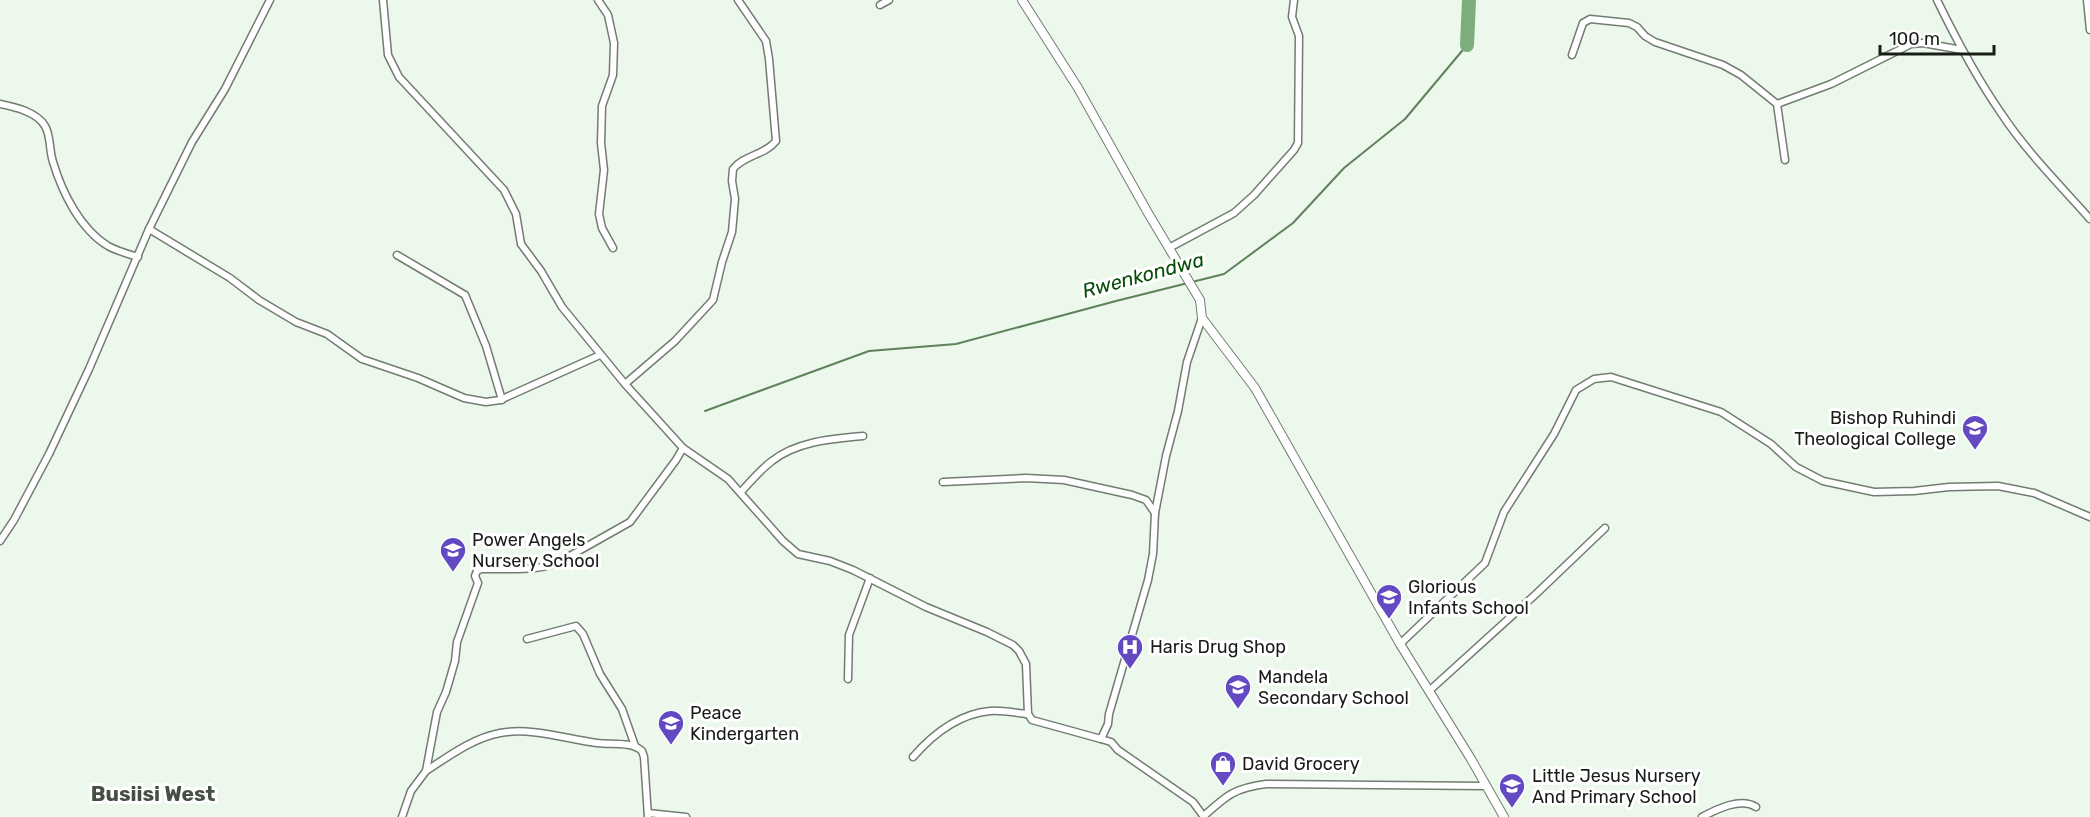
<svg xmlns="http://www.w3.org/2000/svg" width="2090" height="817" font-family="Rubik,sans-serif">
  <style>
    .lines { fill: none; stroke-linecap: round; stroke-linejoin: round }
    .stream { stroke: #5f825d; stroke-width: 2 }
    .river { stroke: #7dad7a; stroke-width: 14 }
    .minor-casing { stroke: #727d71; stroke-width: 9 }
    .tertiary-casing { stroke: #727d71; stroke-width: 10 }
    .minor { stroke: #fff; stroke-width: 6 }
    .tertiary { stroke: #fff; stroke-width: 8 }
    .labels { text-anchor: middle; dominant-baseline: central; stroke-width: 6; stroke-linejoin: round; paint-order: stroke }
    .poi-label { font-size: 18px; fill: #181d18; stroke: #fff; text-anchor: start }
    .water-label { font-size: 20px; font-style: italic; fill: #064e08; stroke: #fff }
    .quarter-label { font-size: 21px; font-weight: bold; fill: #454f44; stroke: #fff }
  </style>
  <rect width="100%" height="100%" fill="#ecf8eb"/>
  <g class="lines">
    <polyline class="stream" points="705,411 869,351 956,344 1116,301 1224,274 1293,223 1344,168 1405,119 1467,45"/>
    <polyline class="river" points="1467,45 1469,0"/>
    <g class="minor-casing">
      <g id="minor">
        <polyline points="383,0 388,55 399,77 504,190 516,214 521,244 541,271 562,307 625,384 683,448 728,479 783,541 798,554 830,561 853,570 926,607 987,632 1013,645 1019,651 1026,664 1028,714 1032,720 1101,739"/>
        <polyline points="598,0 608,15 614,43 613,75 602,106 601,143 604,170 599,214 602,228 613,248"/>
        <path d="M 1937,0 C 1956,39 1976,77 2001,113 C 2026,151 2059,184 2090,219"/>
        <polyline points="2087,0 2090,30"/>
        <polyline points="880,5 889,0"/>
        <polyline points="1572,55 1583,23 1590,19 1629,23 1637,27 1645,36 1655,42 1723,65 1741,75 1777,104 1785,160"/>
        <path d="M 0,104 C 15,107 37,112 45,126 C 51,136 49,150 53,162 C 62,192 80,229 108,246 C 117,251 128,254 138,257"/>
        <polyline points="1777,104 1831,84 1911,44 1923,43 1962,50"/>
        <polyline points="149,229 230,278 259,300 296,322 327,334 362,359 418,378 464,398 486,402 500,400 600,355"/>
        <polyline points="1169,248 1234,213 1254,195 1294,150 1298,143 1299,36 1292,17 1294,0"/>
        <polyline points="397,255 465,295 486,346 502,400"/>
        <polyline points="1202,318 1187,362 1178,411 1166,456 1155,513 1153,554 1148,580 1109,714 1108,724 1101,739 1111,742 1118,750 1193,802 1204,817"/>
        <path d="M 625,384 L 675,341 L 713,300 L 722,262 L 732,232 L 735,199 L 732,181 L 733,169 C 744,155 765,155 776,141 L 769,59 L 766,41 L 738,0"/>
        <polyline points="943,482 1026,478 1064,480 1132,495 1146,500 1155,513"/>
        <path d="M 741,492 C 751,481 760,470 772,461 C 797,441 832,439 863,436"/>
        <polyline points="0,541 14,520 49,454 89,369 149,229 192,142 225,89 270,0"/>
        <polyline points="527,639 576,626 583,634 600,674 622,709 635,746"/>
        <polyline points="1400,644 1485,563 1504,512 1554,434 1576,390 1594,379 1611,377 1721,412 1771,444 1796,467 1823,481 1874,492 1914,491 1949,487 1998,486 2034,493 2090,517"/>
        <polyline points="848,679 849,635 870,578"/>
        <polyline points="1429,691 1536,594 1605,528"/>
        <path d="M 913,757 C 933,734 958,714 990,711 C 1002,710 1016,713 1028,714"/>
        <path d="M 426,771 C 449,756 473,738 500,733 C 531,727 566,739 597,743 C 611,745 631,741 642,751 L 644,757 L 648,817"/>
        <polyline points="648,813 686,817"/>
        <path d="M 1205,815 C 1227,795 1235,788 1266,784 L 1485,786"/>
        <path d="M 402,817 L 411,791 L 426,771 L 437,712 L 446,692 L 455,661 L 457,642 L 478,583 L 475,576 L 477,571 L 481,569 C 501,568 545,573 559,560 L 568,557 L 630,522 L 676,460 L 683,448"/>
        <path d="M 1702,817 C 1717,809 1741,797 1756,807"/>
      </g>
    </g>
    <g class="tertiary-casing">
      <polyline id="tertiary" points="1022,0 1078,88 1148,213 1200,300 1202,318 1255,388 1400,644 1471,759 1504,817"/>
    </g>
    <use href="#minor" class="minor"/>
    <use href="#tertiary" class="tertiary"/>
  </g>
  <defs>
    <g id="school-pin" transform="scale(1.35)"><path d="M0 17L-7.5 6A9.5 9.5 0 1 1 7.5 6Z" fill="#6349c2" stroke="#fff"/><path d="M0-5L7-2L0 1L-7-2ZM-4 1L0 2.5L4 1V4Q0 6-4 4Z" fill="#fff"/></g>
    <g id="hospital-pin" transform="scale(1.35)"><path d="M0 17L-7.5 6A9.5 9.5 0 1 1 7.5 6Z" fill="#6349c2" stroke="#fff"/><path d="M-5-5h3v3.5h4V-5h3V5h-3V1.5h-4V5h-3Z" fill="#fff"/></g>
    <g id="shop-pin" transform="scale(1.35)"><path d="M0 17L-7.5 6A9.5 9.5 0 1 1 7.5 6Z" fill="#6349c2" stroke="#fff"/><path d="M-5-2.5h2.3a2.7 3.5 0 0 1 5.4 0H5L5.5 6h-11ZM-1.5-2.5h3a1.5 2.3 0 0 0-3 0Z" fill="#fff"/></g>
  </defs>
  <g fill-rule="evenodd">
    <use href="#school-pin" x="1975" y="428"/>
    <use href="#school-pin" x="453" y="550"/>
    <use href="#school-pin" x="1389" y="597"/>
    <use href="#hospital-pin" x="1130" y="647"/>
    <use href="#school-pin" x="1238" y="687"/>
    <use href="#school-pin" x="671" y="723"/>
    <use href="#shop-pin" x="1223" y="764"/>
    <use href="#school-pin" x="1512" y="786"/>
  </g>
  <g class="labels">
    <g class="poi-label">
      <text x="1956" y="418" text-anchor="end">Bishop Ruhindi<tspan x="1956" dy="21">Theological College</tspan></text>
      <text x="472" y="540">Power Angels<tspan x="472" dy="21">Nursery School</tspan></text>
      <text x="1408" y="587">Glorious<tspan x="1408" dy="21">Infants School</tspan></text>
      <text x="1150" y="647">Haris Drug Shop</text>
      <text x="1258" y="677">Mandela<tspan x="1258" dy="21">Secondary School</tspan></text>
      <text x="690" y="713">Peace<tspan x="690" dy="21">Kindergarten</tspan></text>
      <text x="1242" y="764">David Grocery</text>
      <text x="1532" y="776">Little Jesus Nursery<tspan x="1532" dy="21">And Primary School</tspan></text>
    </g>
    <g class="water-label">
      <text transform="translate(1143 275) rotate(-15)">Rwenkondwa</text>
    </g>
    <g class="quarter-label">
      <text x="153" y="793">Busiisi West</text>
    </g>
  </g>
  <path d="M1880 45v9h114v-9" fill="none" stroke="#181d18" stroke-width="3"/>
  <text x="1889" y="45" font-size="18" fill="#181d18" stroke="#ffffff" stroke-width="4.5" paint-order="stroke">100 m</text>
</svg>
